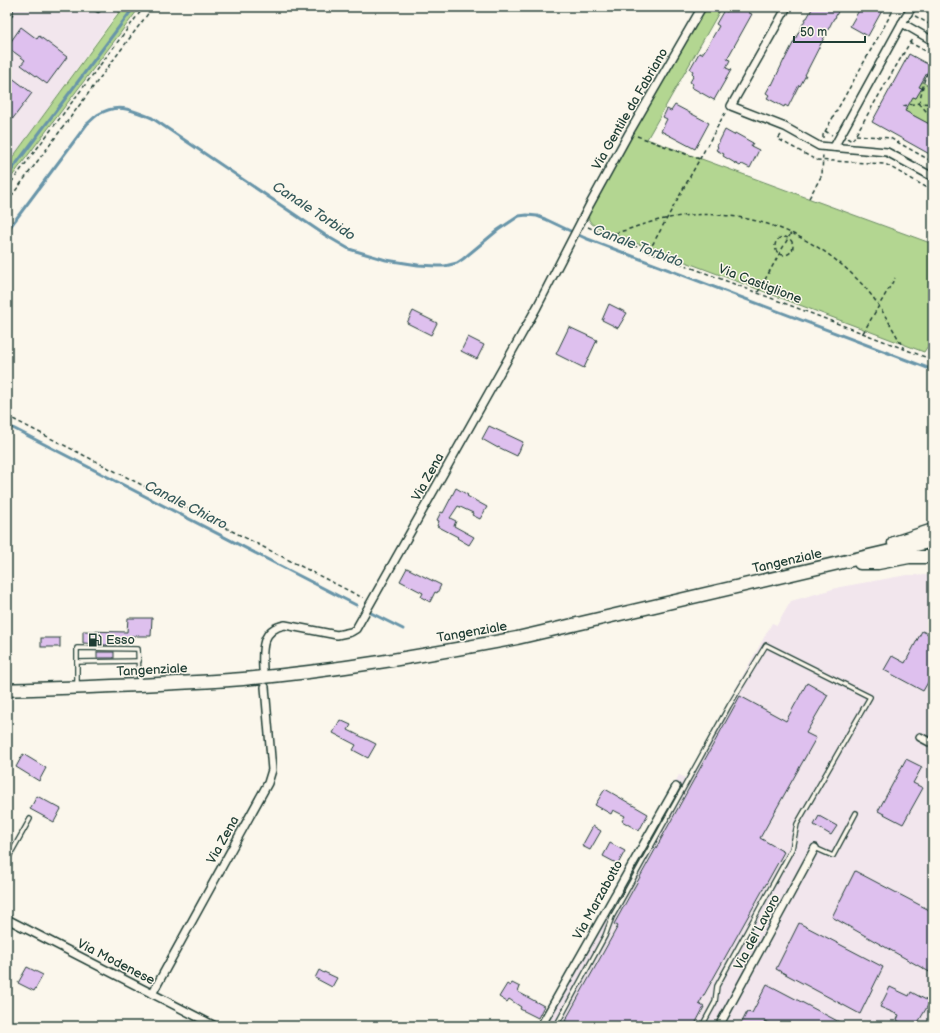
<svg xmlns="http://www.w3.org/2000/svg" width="940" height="1033" font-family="'Balsamiq Sans',sans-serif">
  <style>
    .built { fill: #f2e6ed }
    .green { fill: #b3d691; stroke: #698a62 }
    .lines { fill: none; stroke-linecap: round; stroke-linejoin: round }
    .stream { stroke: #6895a9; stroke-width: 3 }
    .building { fill: #dec0ee; stroke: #1f3d34 }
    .service-casing { stroke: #1f3d34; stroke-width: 6 }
    .minor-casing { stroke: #1f3d34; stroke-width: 10 }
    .primary-casing { stroke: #1f3d34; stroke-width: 15 }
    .path { stroke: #1f3d34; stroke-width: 1.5; stroke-dasharray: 4 3; stroke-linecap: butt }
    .service { stroke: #fbf7ec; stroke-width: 3.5 }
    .minor { stroke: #fbf7ec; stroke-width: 7 }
    .primary { stroke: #fbf7ec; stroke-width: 12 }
    .labels { text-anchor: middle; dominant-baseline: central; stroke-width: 3; stroke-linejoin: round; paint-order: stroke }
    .street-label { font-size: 13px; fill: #1f3d34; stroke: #fbf7ec }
    .poi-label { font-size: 13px; fill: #1f3d34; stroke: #fbf7ec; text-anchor: start }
    .water-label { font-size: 14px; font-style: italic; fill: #375a5b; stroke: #fbf7ec }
  </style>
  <rect width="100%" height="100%" fill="#fbf7ec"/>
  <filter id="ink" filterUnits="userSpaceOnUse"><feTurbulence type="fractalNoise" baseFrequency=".025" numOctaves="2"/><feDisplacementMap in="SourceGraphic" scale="8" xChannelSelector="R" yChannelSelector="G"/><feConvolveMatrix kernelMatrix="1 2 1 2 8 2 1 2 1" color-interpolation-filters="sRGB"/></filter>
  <g filter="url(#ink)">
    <g class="built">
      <polygon points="7,7 121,7 7,165"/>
      <polygon points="907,575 933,575 933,1026 538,1026 679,775 686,778 772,623 777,625 791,601 840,587"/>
    </g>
    <g class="green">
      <polygon points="123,7 140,7 7,183 7,165"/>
      <polygon points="705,7 722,7 647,139 933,244 933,338 924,352 646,247 601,229 592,224 589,220 588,213"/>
      <polygon points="922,82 933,88 933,126 901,109 913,97 916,98 921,89 919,87"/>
    </g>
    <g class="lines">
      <g class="stream">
        <polyline points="7,176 134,7"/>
        <path d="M 7,231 L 87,124 C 91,121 95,116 99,114 C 119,102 134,111 152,118 L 325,235 L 349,249 L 386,260 L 418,265 L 437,266 L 445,266 L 457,263 L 463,259 L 498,230 L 519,216 L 527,215 L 537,216 L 545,219 L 585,238 L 933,370"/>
        <polyline points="7,425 356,605"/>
        <polyline points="369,612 403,629"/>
      </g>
    </g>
    <g class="building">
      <polygon points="730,7 743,7 750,11 749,13 752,14 727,59 730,60 726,68 731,70 714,100 691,87 693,84 690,82 694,75 692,73 693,71 690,69 699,53 702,54 707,47 719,26 716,24 724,10 727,12"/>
      <polygon points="813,7 840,7 835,18 834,18 805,75 806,75 800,86 799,85 788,107 785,105 784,107 767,98 769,95 766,93 771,84 772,85 784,60 784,61 806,18 807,18"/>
      <polygon points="861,7 884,7 868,36 850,26"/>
      <polygon points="21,27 37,39 39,36 67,57 47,84 21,65 25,60 7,47"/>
      <polygon points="909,54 931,66 919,87 922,88 916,98 913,97 905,111 933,126 933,156 872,122"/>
      <polygon points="7,74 32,93 11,121 7,118"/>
      <polygon points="675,105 709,123 695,149 661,131 667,119 663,117 667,109 671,111"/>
      <polygon points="725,130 734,135 735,133 753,143 751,146 759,150 750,168 742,164 740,166 723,156 724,154 716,150 718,147 717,146"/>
      <polygon points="609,304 627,313 618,328 602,320"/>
      <polygon points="413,311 437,323 431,335 407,323"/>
      <polygon points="569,327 597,340 584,368 556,354"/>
      <polygon points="468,337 484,345 477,359 461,351"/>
      <polygon points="489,426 523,442 517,456 498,447 498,448 482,439"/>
      <polygon points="456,488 468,495 467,496 487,507 480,519 472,515 473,513 458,506 450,518 456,521 454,526 474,537 469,545 457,538 458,537 437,526 439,521 437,520 441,512 443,513"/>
      <polygon points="407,568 441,585 437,593 435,592 430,602 421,597 423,593 400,581"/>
      <polygon points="128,618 152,618 151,636 129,636 129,643 115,643 115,645 98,645 98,644 83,643 83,631 127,632"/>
      <polygon points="922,631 933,636 933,678 931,677 923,691 884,670 892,656 905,663"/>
      <rect x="41" y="638" width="19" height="9"/>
      <rect x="97" y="652" width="17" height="6"/>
      <polygon points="807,683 828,695 806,733 816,738 760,838 784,852 699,1004 704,1007 694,1026 575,1026 565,1021 618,926 614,924 740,696 786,721"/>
      <polygon points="340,720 351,725 348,730 376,744 368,758 353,750 356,745 333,733"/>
      <polygon points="23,754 46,768 39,781 16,767"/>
      <polygon points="906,759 922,767 913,783 923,788 903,824 878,811"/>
      <polygon points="605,789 648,814 639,831 622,821 625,816 613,810 611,814 595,805"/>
      <polygon points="37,796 61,809 54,822 30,809"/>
      <polygon points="819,816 837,826 831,835 814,825"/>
      <polygon points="593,826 601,831 590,850 582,846"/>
      <polygon points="610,843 625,851 618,864 603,856"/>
      <polygon points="855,871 933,912 933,974 832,917"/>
      <polygon points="799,923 883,967 860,1014 776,969"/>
      <polygon points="27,967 43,975 34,991 18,983"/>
      <polygon points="319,970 324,973 324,972 337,978 332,987 315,978"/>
      <polygon points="512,983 520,987 518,992 544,1006 538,1018 520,1009 521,1007 509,999 507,1002 499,997 507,984 510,986"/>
      <polygon points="767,984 847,1026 774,1026 765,1021 763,1026 740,1026 747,1012 752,1013"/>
      <polygon points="890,987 909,996 911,992 930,1002 916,1026 907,1026 897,1020 899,1015 880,1007"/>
    </g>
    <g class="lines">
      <g class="service-casing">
        <g id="service">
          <polyline points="93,7 98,10 100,7"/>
          <polyline points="77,662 139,661"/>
          <polyline points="77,686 77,648 138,649 139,682"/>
          <polyline points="815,848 833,856 856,813"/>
          <polyline points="7,860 30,819"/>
          <polyline points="556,1026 605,936 612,917 729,706 766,645 870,697 797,824 792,849 717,986 715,1002 702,1026"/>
        </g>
      </g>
      <g class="minor-casing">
        <g id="minor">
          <polyline points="787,7 731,106 785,127 819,146 887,152 933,177"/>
          <polyline points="7,12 9,12 7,15"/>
          <polyline points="902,23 912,7"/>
          <polyline points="834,147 902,23 933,41"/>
          <path d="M 263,669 C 262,650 261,629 285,625 L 337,635 L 351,632 L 356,629 L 537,307 L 590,204 L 629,133 L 702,7"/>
          <polyline points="920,737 933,744"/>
          <polyline points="7,919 215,1026"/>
          <polyline points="152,994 268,783 272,770 265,687"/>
          <polyline points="541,1026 676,787"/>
          <polyline points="719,1026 815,848"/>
        </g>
      </g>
      <g class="primary-casing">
        <g id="primary">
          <polyline points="894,543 933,530"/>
          <polyline points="860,563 878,563 909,557 933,557"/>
          <path d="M 7,690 C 86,687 164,685 243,679 C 335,671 426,655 517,638 L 933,541"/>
        </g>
      </g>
      <g class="path">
        <polyline points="915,16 933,26"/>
        <polyline points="909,42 933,55"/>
        <polyline points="919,103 925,78 933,64"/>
        <polyline points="919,103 933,119"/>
        <polyline points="903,106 919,103 933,104"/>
        <polyline points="825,131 832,135"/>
        <polyline points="781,135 778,139 816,160 885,164 933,191"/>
        <polyline points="856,135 890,138 933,162"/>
        <polyline points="637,136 699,159"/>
        <polyline points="823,138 823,135 895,7"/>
        <polyline points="847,138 852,141 912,39"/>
        <polyline points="7,188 144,7"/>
        <polyline points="809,198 822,175 823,153"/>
        <polyline points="7,202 153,7"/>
        <polyline points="588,227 606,235 933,360"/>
        <path d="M 608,234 C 621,233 633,227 645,224 C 657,220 669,218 681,216 C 747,208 813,233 859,281 C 878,300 891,326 904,349"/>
        <circle cx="784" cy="246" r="9"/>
        <polyline points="649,251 725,113"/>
        <polyline points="758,292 791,233"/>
        <polyline points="863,333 895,278"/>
        <polyline points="7,416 363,598"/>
      </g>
      <use href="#service" class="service"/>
      <use href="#minor" class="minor"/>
      <use href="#primary" class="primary"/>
    </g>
  </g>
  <defs>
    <g id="fuel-bare" transform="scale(1.08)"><path d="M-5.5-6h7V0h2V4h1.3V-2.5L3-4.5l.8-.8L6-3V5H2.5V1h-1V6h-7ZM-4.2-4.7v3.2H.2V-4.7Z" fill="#1f3d34" stroke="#fbf7ec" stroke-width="2.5" paint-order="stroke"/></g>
  </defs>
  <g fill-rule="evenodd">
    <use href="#fuel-bare" x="95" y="640"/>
  </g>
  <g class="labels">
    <g class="street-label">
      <text transform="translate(630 109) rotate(-60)">Via Gentile da Fabriano</text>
      <text transform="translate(760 284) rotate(21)">Via Castiglione</text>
      <text transform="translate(428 477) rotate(-61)">Via Zena</text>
      <text transform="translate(787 561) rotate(-13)">Tangenziale</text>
      <text transform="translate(472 632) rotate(-10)">Tangenziale</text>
      <text transform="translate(152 670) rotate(-3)">Tangenziale</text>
      <text transform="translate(223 840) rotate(-61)">Via Zena</text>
      <text transform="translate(598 900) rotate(-61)">Via Marzabotto</text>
      <text transform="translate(757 932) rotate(-62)">Via del Lavoro</text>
      <text transform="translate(116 962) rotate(27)">Via Modenese</text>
    </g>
    <g class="poi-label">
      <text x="106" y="640">Esso</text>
    </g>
    <g class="water-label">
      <text transform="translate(314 211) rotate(33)">Canale Torbido</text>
      <text transform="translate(638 246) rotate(21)">Canale Torbido</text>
      <text transform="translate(186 505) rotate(27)">Canale Chiaro</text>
    </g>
  </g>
  <rect width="940" height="1033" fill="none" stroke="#fbf7ec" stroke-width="24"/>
  <rect x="12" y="12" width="916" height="1009" fill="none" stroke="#1f3d34" stroke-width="1.5" filter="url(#ink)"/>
  <path d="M794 36v6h71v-6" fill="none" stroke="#1f3d34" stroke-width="2"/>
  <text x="800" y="36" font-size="12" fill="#1f3d34" stroke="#fbf7ec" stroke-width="3" paint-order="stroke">50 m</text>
</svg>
